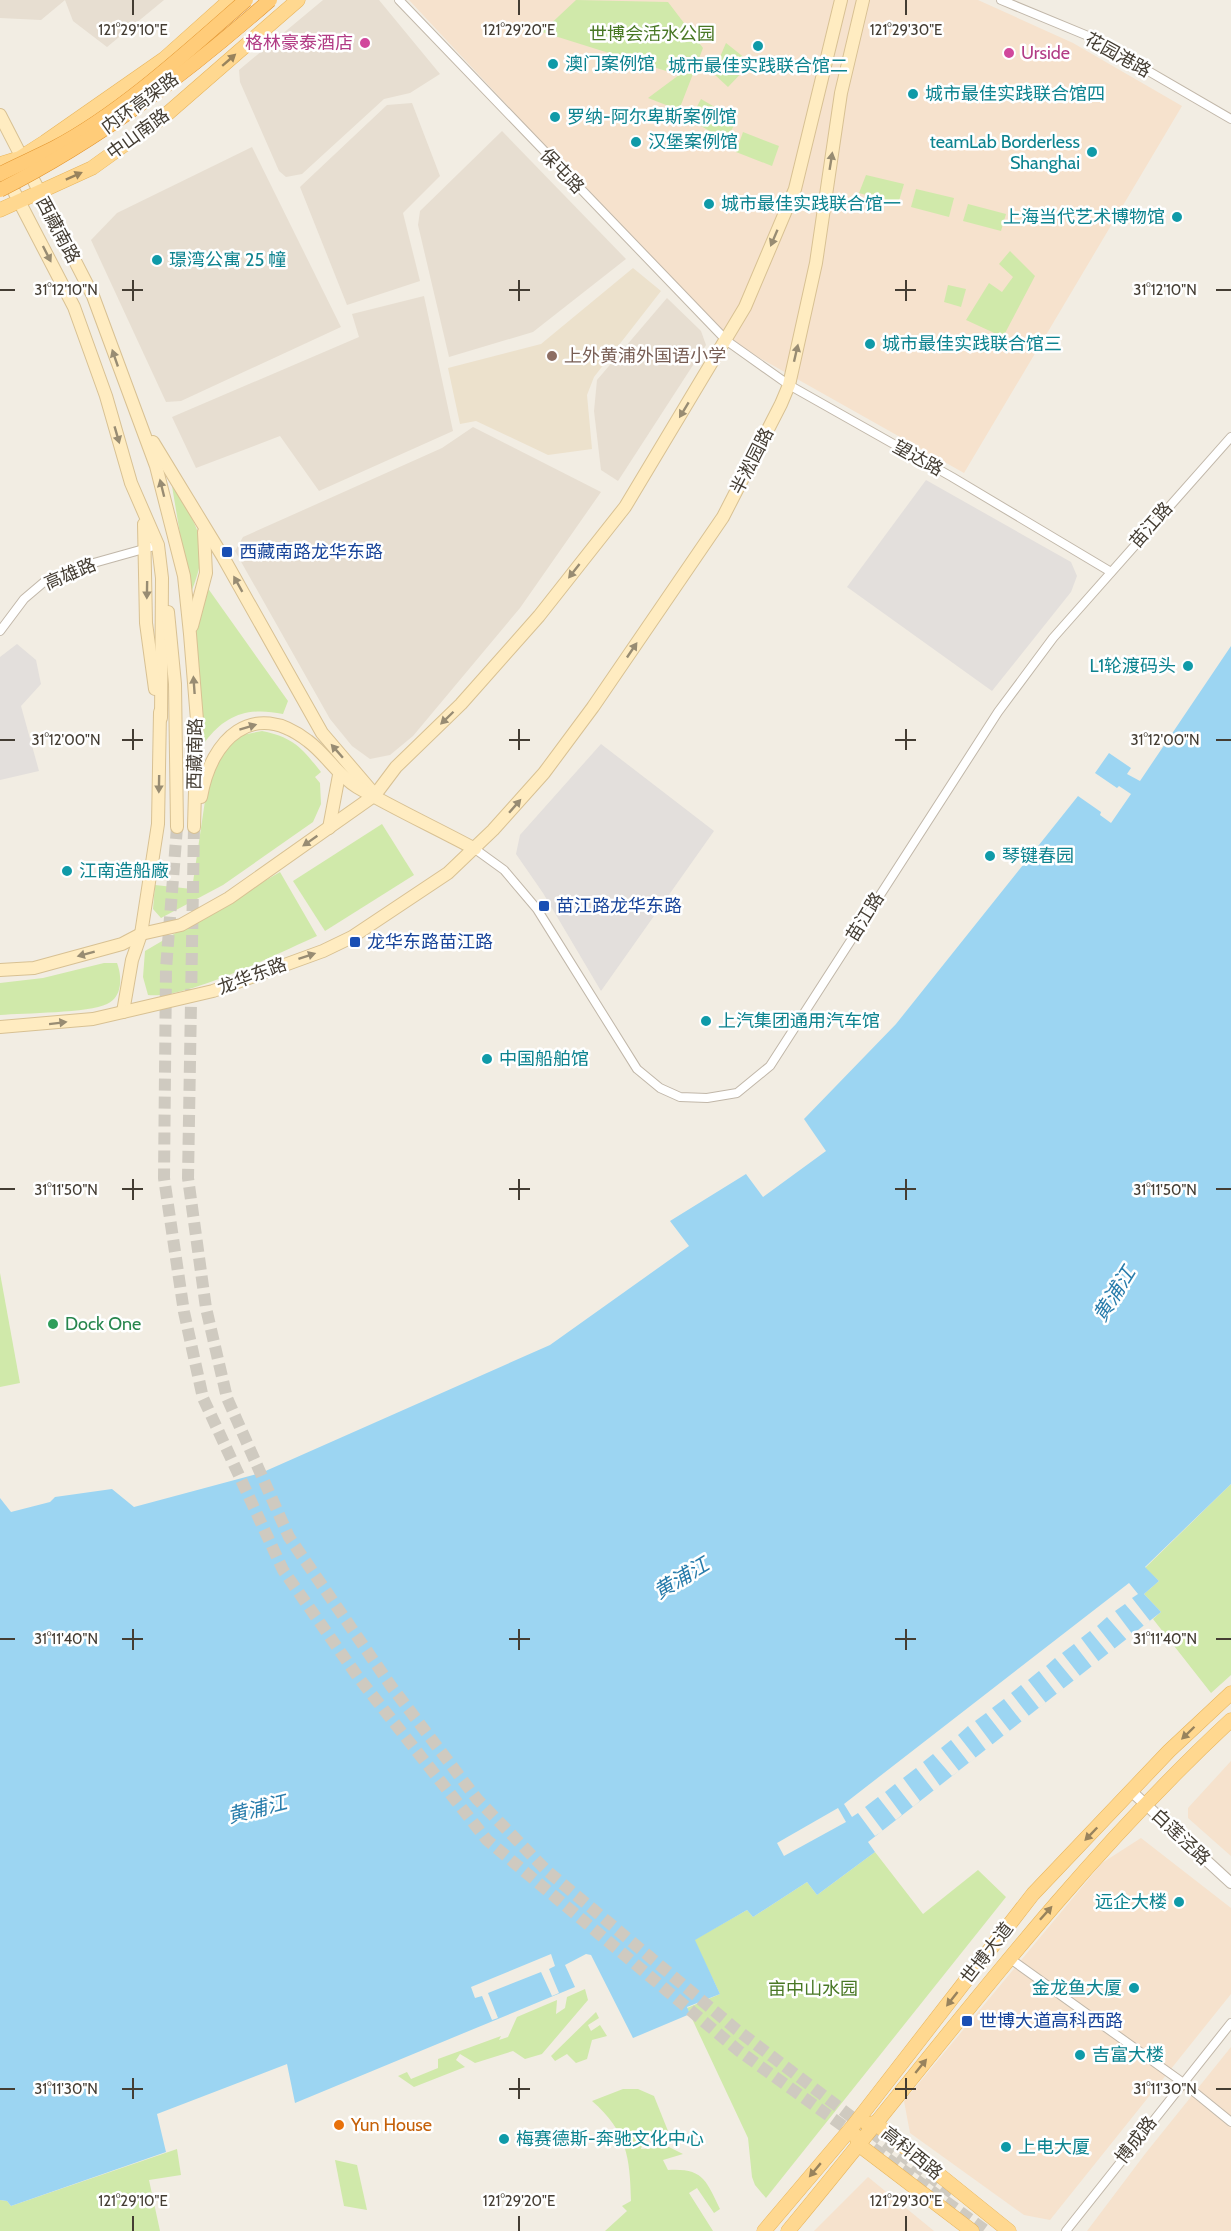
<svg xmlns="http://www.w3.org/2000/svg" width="1231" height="2231" font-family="Cabin,'Noto Sans SC',sans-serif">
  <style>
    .residential { fill: #e7ded1 }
    .commercial { fill: #f6e2cd }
    .education { fill: #ece1cc }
    .green { fill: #d0e9aa }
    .parking { fill: #e3dfdc }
    .water { fill: #9cd5f2 }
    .pier { fill: #f2ede3 }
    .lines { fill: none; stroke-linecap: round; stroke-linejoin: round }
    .secondary-tunnel { stroke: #cfcac0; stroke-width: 12; stroke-dasharray: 12 6; stroke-linecap: butt }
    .minor-casing { stroke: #c1b7a9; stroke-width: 10 }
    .tertiary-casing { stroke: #c1b7a9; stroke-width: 12 }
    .secondary-casing { stroke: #d8c193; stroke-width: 14 }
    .primary-casing { stroke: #e8b55c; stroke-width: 15 }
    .minor { stroke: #fff; stroke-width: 8 }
    .tertiary { stroke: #fff; stroke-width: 10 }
    .secondary { stroke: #ffecc1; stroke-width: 12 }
    .primary { stroke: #ffd890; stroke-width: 14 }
    .trunk-bridge-casing { stroke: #e3942d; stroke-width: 15; stroke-linecap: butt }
    .trunk-bridge { stroke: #ffcc79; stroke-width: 14 }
    .oneway { fill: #98835d }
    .oneway2 { fill: #988c73 }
    .ticks { fill: none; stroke: #443d33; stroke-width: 2 }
    .hotel-dot { fill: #d1479c; stroke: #fff; stroke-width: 2 }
    .culture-dot { fill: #0f9aa8; stroke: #fff; stroke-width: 2 }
    .education-dot { fill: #8d6e63; stroke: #fff; stroke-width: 2 }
    .transit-dot { fill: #1a4fb4; stroke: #fff; stroke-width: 2 }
    .leisure-dot { fill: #2e9e5b; stroke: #fff; stroke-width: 2 }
    .food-dot { fill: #e8710a; stroke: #fff; stroke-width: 2 }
    .labels { text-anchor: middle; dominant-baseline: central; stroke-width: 5; stroke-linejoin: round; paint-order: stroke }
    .park-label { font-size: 18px; fill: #497825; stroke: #fff }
    .hotel-label { font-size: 18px; fill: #b23c85; stroke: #fff; text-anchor: end }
    .street-label { font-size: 18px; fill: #443d33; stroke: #fff }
    .culture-label { font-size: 18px; fill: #0d838f; stroke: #fff; text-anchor: start }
    .education-label { font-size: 18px; fill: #785e54; stroke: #fff; text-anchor: start }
    .transit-label { font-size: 18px; fill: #164399; stroke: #fff; text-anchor: start }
    .leisure-label { font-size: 18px; fill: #27864d; stroke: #fff; text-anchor: start }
    .food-label { font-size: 18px; fill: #c56008; stroke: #fff; text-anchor: start }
    .water-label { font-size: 20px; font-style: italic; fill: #287cab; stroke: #fff }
    .ticks-label { font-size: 15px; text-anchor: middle; fill: #443d33; stroke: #fff; stroke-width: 5; stroke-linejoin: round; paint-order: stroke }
  </style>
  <rect width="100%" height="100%" fill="#f2ede3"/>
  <g class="residential">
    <polygon points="0,0 164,0 107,47 73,21 65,0 41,20 0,18"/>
    <polygon points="323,0 379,0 440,74 410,93 384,99 302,174 286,177 279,171 240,82 239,70"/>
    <polygon points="412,103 440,176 403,213 420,281 347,305 300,187 387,105"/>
    <polygon points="502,131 626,259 533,332 449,357 418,225 420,211"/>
    <polygon points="252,147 341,327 181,401 166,402 91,240 117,213"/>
    <polygon points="424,296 453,431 319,491 280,436 196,468 172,417 359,337 352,314"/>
    <polygon points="667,298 701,331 706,345 618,481 601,470 594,411 597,380"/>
    <polygon points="473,427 601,492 520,608 413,736 390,755 370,759 352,746 330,719 235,551 243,537 442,448"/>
  </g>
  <g class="commercial">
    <polygon points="409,0 978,0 1073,43 1182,106 964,473 742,348 706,324 672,282"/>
    <polygon points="1231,1761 1231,1856 1188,1818 1188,1808"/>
    <polygon points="1141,1838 1231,1908 1231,1994 1050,2220 1024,2215 910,2133 904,2101 1102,1863"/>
    <polygon points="1231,2047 1231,2231 1087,2231 1145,2154"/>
    <polygon points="868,2177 934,2231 814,2231"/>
  </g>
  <polygon class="education" points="633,268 661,291 594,377 587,395 592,449 548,455 476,421 460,424 448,368 541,344"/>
  <g class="green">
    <polygon points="576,0 668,2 703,48 679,110 648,98 679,75 542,32"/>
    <polygon points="726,43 751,63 728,87 713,73"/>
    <polygon points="701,99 737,120 726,140 690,120"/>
    <polygon points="743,132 779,146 772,166 736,152"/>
    <polygon points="866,175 904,184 898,204 859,193"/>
    <polygon points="916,189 954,198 949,217 911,207"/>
    <polygon points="968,204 1006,214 1001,231 963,221"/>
    <polygon points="1010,251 1035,276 1003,337 966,320 989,283 1002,292 1013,277 999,264"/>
    <polygon points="948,285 966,289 961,307 944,302"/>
    <path d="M 172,486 C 198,527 211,542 192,590 L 188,582 Z"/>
    <path d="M 207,587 L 288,701 L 283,714 C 249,707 226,714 205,742 L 201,732 L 195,643 L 196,626 Z"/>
    <path d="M 262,731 C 293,737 302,748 321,772 L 315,777 L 320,783 L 321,804 L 313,822 L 223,885 L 161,918 L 153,909 L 155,885 L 192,889 L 206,794 L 215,759 L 242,735 Z"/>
    <polygon points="382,824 414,875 325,931 293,881"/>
    <path d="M 280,872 L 317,936 C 279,953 187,999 148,995 L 143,977 L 145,951 Z"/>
    <path d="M 104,963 L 117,963 C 122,976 123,997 107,1004 C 89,1013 24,1013 0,1015 L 0,983 L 43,978 Z"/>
    <polygon points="0,1273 20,1383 0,1387"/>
    <polygon points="1231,1484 1231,1675 1211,1693 1153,1619 1161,1612 1144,1594 1159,1581 1145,1568"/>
    <polygon points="875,1852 923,1914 978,1870 1006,1897 766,2198 755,2185 752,2177 748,2138 687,2008 720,1994 694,1940 747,1910 753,1917 807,1882 817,1895"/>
    <polygon points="585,1989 588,2000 542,2054 525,2059 513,2051 475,2063 460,2054 456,2060 465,2067 414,2087 398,2076 407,2072 411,2079 438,2068 438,2059 501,2036 499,2040 508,2037 517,2017 557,2000 556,2014 565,2008 567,1997"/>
    <polygon points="596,2012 599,2018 588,2025 591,2031 600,2025 607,2036 592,2040 587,2059 576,2063 567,2054 555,2061 551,2056"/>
    <path d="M 623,2089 L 638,2089 L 654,2096 L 668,2131 L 645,2134 L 641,2149 L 669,2147 L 683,2154 L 663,2160 L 668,2170 C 703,2168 706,2180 720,2209 L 714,2213 L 697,2188 L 689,2193 L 713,2231 L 605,2231 L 627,2211 L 622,2206 L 631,2201 C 630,2158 627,2131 592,2101 Z"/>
    <polygon points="177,2149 181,2175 149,2180 160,2231 0,2231 0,2200 7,2201 11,2206"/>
    <polygon points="335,2160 357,2165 367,2210 344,2206"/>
  </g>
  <g class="parking">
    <polygon points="926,480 1071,562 1077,576 1071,592 992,691 847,587"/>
    <polygon points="17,644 36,660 41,684 21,706 39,771 0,780 0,657"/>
    <polygon points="601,744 714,831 601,991 543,893 516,854 520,835"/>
  </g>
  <polygon class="water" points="1231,646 1231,1484 1145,1567 1159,1581 1144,1594 1161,1612 868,1842 875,1852 817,1895 807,1882 753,1917 747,1910 695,1940 720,1994 687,2007 690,2014 633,2038 591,1955 586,1954 565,1965 575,1987 295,2103 287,2064 157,2114 166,2152 11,2206 7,2201 0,2200 0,1498 11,1512 50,1502 55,1497 112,1489 134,1507 261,1473 550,1345 689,1246 670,1221 746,1174 763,1197 826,1151 804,1119 896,1024 1078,796 1101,812 1100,815 1111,823 1131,794 1119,786 1117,788 1095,773 1109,753 1131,768 1127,774 1140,781"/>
  <g class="pier">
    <polygon points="1129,1583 1138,1594 1132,1598 1150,1621 1144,1626 1125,1604 1115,1611 1133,1635 1127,1640 1107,1617 1097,1626 1115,1649 1109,1654 1090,1631 1081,1638 1099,1662 1092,1667 1074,1644 1062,1653 1080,1676 1074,1681 1055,1658 1046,1666 1064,1689 1057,1694 1039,1671 1028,1680 1046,1703 1039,1708 1021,1685 1011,1693 1029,1716 1022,1722 1004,1699 992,1708 1010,1731 1004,1736 986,1713 975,1721 993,1745 986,1750 968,1726 958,1735 976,1758 969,1763 951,1740 941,1748 959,1771 952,1776 933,1754 923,1762 940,1786 934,1791 916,1768 903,1778 920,1801 913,1807 895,1784 885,1792 902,1815 896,1820 878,1797 865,1807 883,1831 875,1836 858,1813 852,1817 844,1804"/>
    <polygon points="838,1808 846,1822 784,1856 777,1843"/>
    <polygon points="551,1954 555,1966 549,1969 559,1993 552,1996 541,1972 488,1993 498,2018 492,2020 482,1996 475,1998 471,1987"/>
  </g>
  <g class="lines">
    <g class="secondary-tunnel">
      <polyline points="177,827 166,969 164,1178 184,1312 203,1398 283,1570 358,1677 487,1840 739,2051 857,2136"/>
      <polyline points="194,827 188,1178 206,1308 227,1398 289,1537 391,1686 477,1799 546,1870 737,2030 952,2193"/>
      <polyline points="873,2148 986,2231"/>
    </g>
    <g class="minor-casing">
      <g id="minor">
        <polyline points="399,0 727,341 789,385 952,477 1111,572"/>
        <polyline points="1001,0 1088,36 1231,119"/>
        <polyline points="0,631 24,599 44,582 67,576 83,566 158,545"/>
        <polyline points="475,849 504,870 537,909 637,1069 660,1088 680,1097 707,1098 737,1093 770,1066 998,712 1053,638 1231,437"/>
        <polyline points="1009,1958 1182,2082 1231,2122"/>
        <polyline points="1066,2231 1231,2023"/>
      </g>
    </g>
    <g class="tertiary-casing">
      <polyline id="tertiary" points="1131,1791 1231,1883"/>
    </g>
    <g class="secondary-casing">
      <g id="secondary">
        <polyline points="0,115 93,296 156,466 184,576 190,634 197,720 194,827"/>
        <polyline points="7,178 74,307 106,396 131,483 158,545 162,578 161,718"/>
        <polyline points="153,442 223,557 322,733 375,795"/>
        <polyline points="144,524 146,623 155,689"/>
        <polyline points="168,612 175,684 177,827"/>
        <polyline points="192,626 206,573 204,532"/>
        <path d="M 201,797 C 211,739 253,698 308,741 C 327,755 337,775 357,787 C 395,809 436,828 475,849"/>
        <polyline points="329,828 339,775"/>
        <polyline points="0,970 34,968 122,944 141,934 181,925 229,898 375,795 396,767 461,704 539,616 625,507 745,307 795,189 841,0"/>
        <polyline points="123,1012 132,960 141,934 158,824 160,712"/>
        <polyline points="0,1027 93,1019 213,991 323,951 352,937 448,873 493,830 544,773 593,707 723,517 781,404 789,385 816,263 841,93 863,0"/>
      </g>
    </g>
    <g class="primary-casing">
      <g id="primary">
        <polyline points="0,164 20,158 45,142 164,59 230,0"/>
        <polyline points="0,210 92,168 167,114 298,0"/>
        <polyline points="867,2124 875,2123 1009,2231"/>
        <polyline points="856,2136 859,2145 972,2231"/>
        <polyline points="764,2231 853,2126 1033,1894 1169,1751 1231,1693"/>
        <path d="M 788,2231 C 932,2058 1065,1874 1231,1720"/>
      </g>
    </g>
    <use href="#minor" class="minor"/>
    <use href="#tertiary" class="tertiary"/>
    <use href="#secondary" class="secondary"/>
    <use href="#primary" class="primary"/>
    <g class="trunk-bridge-casing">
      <g id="trunk-bridge">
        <path d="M 0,174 C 18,165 36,157 54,148 C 121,113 189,50 246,0"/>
        <path d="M 0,190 C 99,140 187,73 270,0"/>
      </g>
    </g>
    <use href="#trunk-bridge" class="trunk-bridge"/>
  </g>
  <defs><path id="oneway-solid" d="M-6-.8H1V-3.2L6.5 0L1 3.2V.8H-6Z" transform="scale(1.5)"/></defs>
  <g class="oneway">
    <use href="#oneway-solid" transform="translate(229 60) rotate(-41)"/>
    <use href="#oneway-solid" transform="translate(74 176) rotate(-24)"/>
    <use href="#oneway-solid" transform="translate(1188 1733) rotate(136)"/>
    <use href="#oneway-solid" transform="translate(1091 1834) rotate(134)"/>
    <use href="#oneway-solid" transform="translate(1046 1913) rotate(-48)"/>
    <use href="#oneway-solid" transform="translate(952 1999) rotate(128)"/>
    <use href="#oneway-solid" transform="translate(921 2066) rotate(-51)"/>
    <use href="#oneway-solid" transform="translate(815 2170) rotate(130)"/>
  </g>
  <g class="oneway2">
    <use href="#oneway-solid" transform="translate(831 161) rotate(-81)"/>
    <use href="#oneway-solid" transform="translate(774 238) rotate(113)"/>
    <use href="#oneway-solid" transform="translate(47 254) rotate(63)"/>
    <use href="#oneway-solid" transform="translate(796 353) rotate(-77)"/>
    <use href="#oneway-solid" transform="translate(115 358) rotate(-109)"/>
    <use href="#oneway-solid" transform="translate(684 410) rotate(121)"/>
    <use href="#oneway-solid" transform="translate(117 435) rotate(74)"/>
    <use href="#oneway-solid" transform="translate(162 488) rotate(-104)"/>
    <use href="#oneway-solid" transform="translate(574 571) rotate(128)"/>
    <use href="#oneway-solid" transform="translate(238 584) rotate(-119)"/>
    <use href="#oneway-solid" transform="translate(147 590) rotate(91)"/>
    <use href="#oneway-solid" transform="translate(632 650) rotate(-56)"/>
    <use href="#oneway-solid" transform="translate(194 685) rotate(-94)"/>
    <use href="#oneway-solid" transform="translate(447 718) rotate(136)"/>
    <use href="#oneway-solid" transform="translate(248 727) rotate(-17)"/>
    <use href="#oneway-solid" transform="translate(337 751) rotate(-131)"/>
    <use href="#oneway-solid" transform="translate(159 784) rotate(91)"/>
    <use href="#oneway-solid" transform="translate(515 806) rotate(-49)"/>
    <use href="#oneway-solid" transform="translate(310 841) rotate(145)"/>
    <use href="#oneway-solid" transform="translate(86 954) rotate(165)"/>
    <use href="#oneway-solid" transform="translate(307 956) rotate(-18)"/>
    <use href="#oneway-solid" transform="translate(58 1023) rotate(-7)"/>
  </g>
  <path class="ticks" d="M 133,0 L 133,15M 519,0 L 519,15M 906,0 L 906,15M 133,280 L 133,301M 519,280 L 519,301M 906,280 L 906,301M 0,290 L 15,290M 122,290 L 143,290M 509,290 L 530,290M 895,290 L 916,290M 1216,290 L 1231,290M 133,729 L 133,750M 519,729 L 519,750M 906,729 L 906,750M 0,740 L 15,740M 122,740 L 143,740M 509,740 L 530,740M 895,740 L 916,740M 1216,740 L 1231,740M 133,1179 L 133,1200M 519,1179 L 519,1200M 906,1179 L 906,1200M 0,1189 L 15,1189M 122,1189 L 143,1189M 509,1189 L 530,1189M 895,1189 L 916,1189M 1216,1189 L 1231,1189M 133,1629 L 133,1650M 519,1629 L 519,1650M 906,1629 L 906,1650M 0,1639 L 15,1639M 122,1639 L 143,1639M 509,1639 L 530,1639M 895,1639 L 916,1639M 1216,1639 L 1231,1639M 133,2078 L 133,2099M 519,2078 L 519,2099M 906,2078 L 906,2099M 0,2089 L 15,2089M 122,2089 L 143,2089M 509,2089 L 530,2089M 895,2089 L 916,2089M 1216,2089 L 1231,2089M 133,2216 L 133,2231M 519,2216 L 519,2231M 906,2216 L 906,2231"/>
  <g class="hotel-dot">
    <circle cx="365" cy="43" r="6"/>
    <circle cx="1009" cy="53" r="6"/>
  </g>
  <g class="culture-dot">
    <circle cx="758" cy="46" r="6"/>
    <circle cx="553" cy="64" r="6"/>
    <circle cx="913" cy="94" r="6"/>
    <circle cx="555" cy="117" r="6"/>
    <circle cx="636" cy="142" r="6"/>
    <circle cx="1092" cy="152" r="6"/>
    <circle cx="709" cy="204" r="6"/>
    <circle cx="1177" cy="217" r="6"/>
    <circle cx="157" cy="260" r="6"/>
    <circle cx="870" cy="344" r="6"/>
    <circle cx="1188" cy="666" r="6"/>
    <circle cx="990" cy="856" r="6"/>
    <circle cx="67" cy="871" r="6"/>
    <circle cx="706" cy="1021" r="6"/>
    <circle cx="487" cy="1059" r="6"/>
    <circle cx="1179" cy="1902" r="6"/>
    <circle cx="1134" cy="1988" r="6"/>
    <circle cx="1080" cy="2055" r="6"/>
    <circle cx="504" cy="2139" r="6"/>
    <circle cx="1006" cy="2147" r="6"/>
  </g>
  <circle class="education-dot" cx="552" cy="356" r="6"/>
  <g class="transit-dot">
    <rect x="221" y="546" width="12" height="12" rx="3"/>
    <rect x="538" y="900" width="12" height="12" rx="3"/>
    <rect x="349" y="936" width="12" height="12" rx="3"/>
    <rect x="961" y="2015" width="12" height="12" rx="3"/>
  </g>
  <circle class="leisure-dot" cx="53" cy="1324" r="6"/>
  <circle class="food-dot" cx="339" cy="2125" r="6"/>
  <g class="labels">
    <g class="park-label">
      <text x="652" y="34">世博会活水公园</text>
      <text x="813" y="1989">亩中山水园</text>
    </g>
    <g class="hotel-label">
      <text x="353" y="43">格林豪泰酒店</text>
      <text x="1021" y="53" text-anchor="start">Urside</text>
    </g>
    <g class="street-label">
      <text transform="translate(1118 55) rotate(29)">花园港路</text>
      <text transform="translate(140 103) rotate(-36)">内环高架路</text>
      <text transform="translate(138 134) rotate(-36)">中山南路</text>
      <text transform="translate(562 171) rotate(46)">保屯路</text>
      <text transform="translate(58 230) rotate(62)">西藏南路</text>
      <text transform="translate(918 458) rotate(29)">望达路</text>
      <text transform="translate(752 461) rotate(-63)">半淞园路</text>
      <text transform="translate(1151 525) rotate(-49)">苗江路</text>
      <text transform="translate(70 574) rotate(-23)">高雄路</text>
      <text transform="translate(195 754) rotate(-89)">西藏南路</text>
      <text transform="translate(865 917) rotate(-58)">苗江路</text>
      <text transform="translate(252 976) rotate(-21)">龙华东路</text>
      <text transform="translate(1181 1837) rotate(43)">白莲泾路</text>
      <text transform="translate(987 1953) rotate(-52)">世博大道</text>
      <text transform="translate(1136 2140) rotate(-52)">博成路</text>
      <text transform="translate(912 2153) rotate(39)">高科西路</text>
    </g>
    <g class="culture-label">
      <text x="565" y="64">澳门案例馆</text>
      <text x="758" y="66" text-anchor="middle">城市最佳实践联合馆二</text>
      <text x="925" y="94">城市最佳实践联合馆四</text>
      <text x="567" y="117">罗纳-阿尔卑斯案例馆</text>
      <text x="648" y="142">汉堡案例馆</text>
      <text x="1080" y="142" text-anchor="end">teamLab Borderless<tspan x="1080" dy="21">Shanghai</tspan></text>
      <text x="721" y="204">城市最佳实践联合馆一</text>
      <text x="1165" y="217" text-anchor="end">上海当代艺术博物馆</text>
      <text x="169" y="260">璟湾公寓 25 幢</text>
      <text x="882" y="344">城市最佳实践联合馆三</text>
      <text x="1176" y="666" text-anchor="end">L1轮渡码头</text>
      <text x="1002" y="856">琴键春园</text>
      <text x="79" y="871">江南造船廠</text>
      <text x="718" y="1021">上汽集团通用汽车馆</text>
      <text x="499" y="1059">中国船舶馆</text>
      <text x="1167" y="1902" text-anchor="end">远企大楼</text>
      <text x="1122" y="1988" text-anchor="end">金龙鱼大厦</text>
      <text x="1092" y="2055">吉富大楼</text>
      <text x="516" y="2139">梅赛德斯-奔驰文化中心</text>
      <text x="1018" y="2147">上电大厦</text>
    </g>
    <g class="education-label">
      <text x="564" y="356">上外黄浦外国语小学</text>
    </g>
    <g class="transit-label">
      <text x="239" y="552">西藏南路龙华东路</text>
      <text x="556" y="906">苗江路龙华东路</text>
      <text x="367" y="942">龙华东路苗江路</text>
      <text x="979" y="2021">世博大道高科西路</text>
    </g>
    <g class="leisure-label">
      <text x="65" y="1324">Dock One</text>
    </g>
    <g class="food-label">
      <text x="351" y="2125">Yun House</text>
    </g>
    <g class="water-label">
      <text transform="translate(1114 1294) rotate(-58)">黄浦江</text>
      <text transform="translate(681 1578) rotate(-31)">黄浦江</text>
      <text transform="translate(257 1809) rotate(-14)">黄浦江</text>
    </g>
  </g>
  <g class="ticks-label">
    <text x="133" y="35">121°29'10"E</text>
    <text x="519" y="35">121°29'20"E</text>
    <text x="906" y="35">121°29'30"E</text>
    <text x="66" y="295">31°12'10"N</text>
    <text x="1165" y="295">31°12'10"N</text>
    <text x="66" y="745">31°12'00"N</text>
    <text x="1165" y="745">31°12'00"N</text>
    <text x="66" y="1195">31°11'50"N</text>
    <text x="1165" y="1195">31°11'50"N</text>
    <text x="66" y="1644">31°11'40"N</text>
    <text x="1165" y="1644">31°11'40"N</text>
    <text x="66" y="2094">31°11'30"N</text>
    <text x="1165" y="2094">31°11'30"N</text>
    <text x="133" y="2206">121°29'10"E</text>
    <text x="519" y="2206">121°29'20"E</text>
    <text x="906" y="2206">121°29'30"E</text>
  </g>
</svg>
